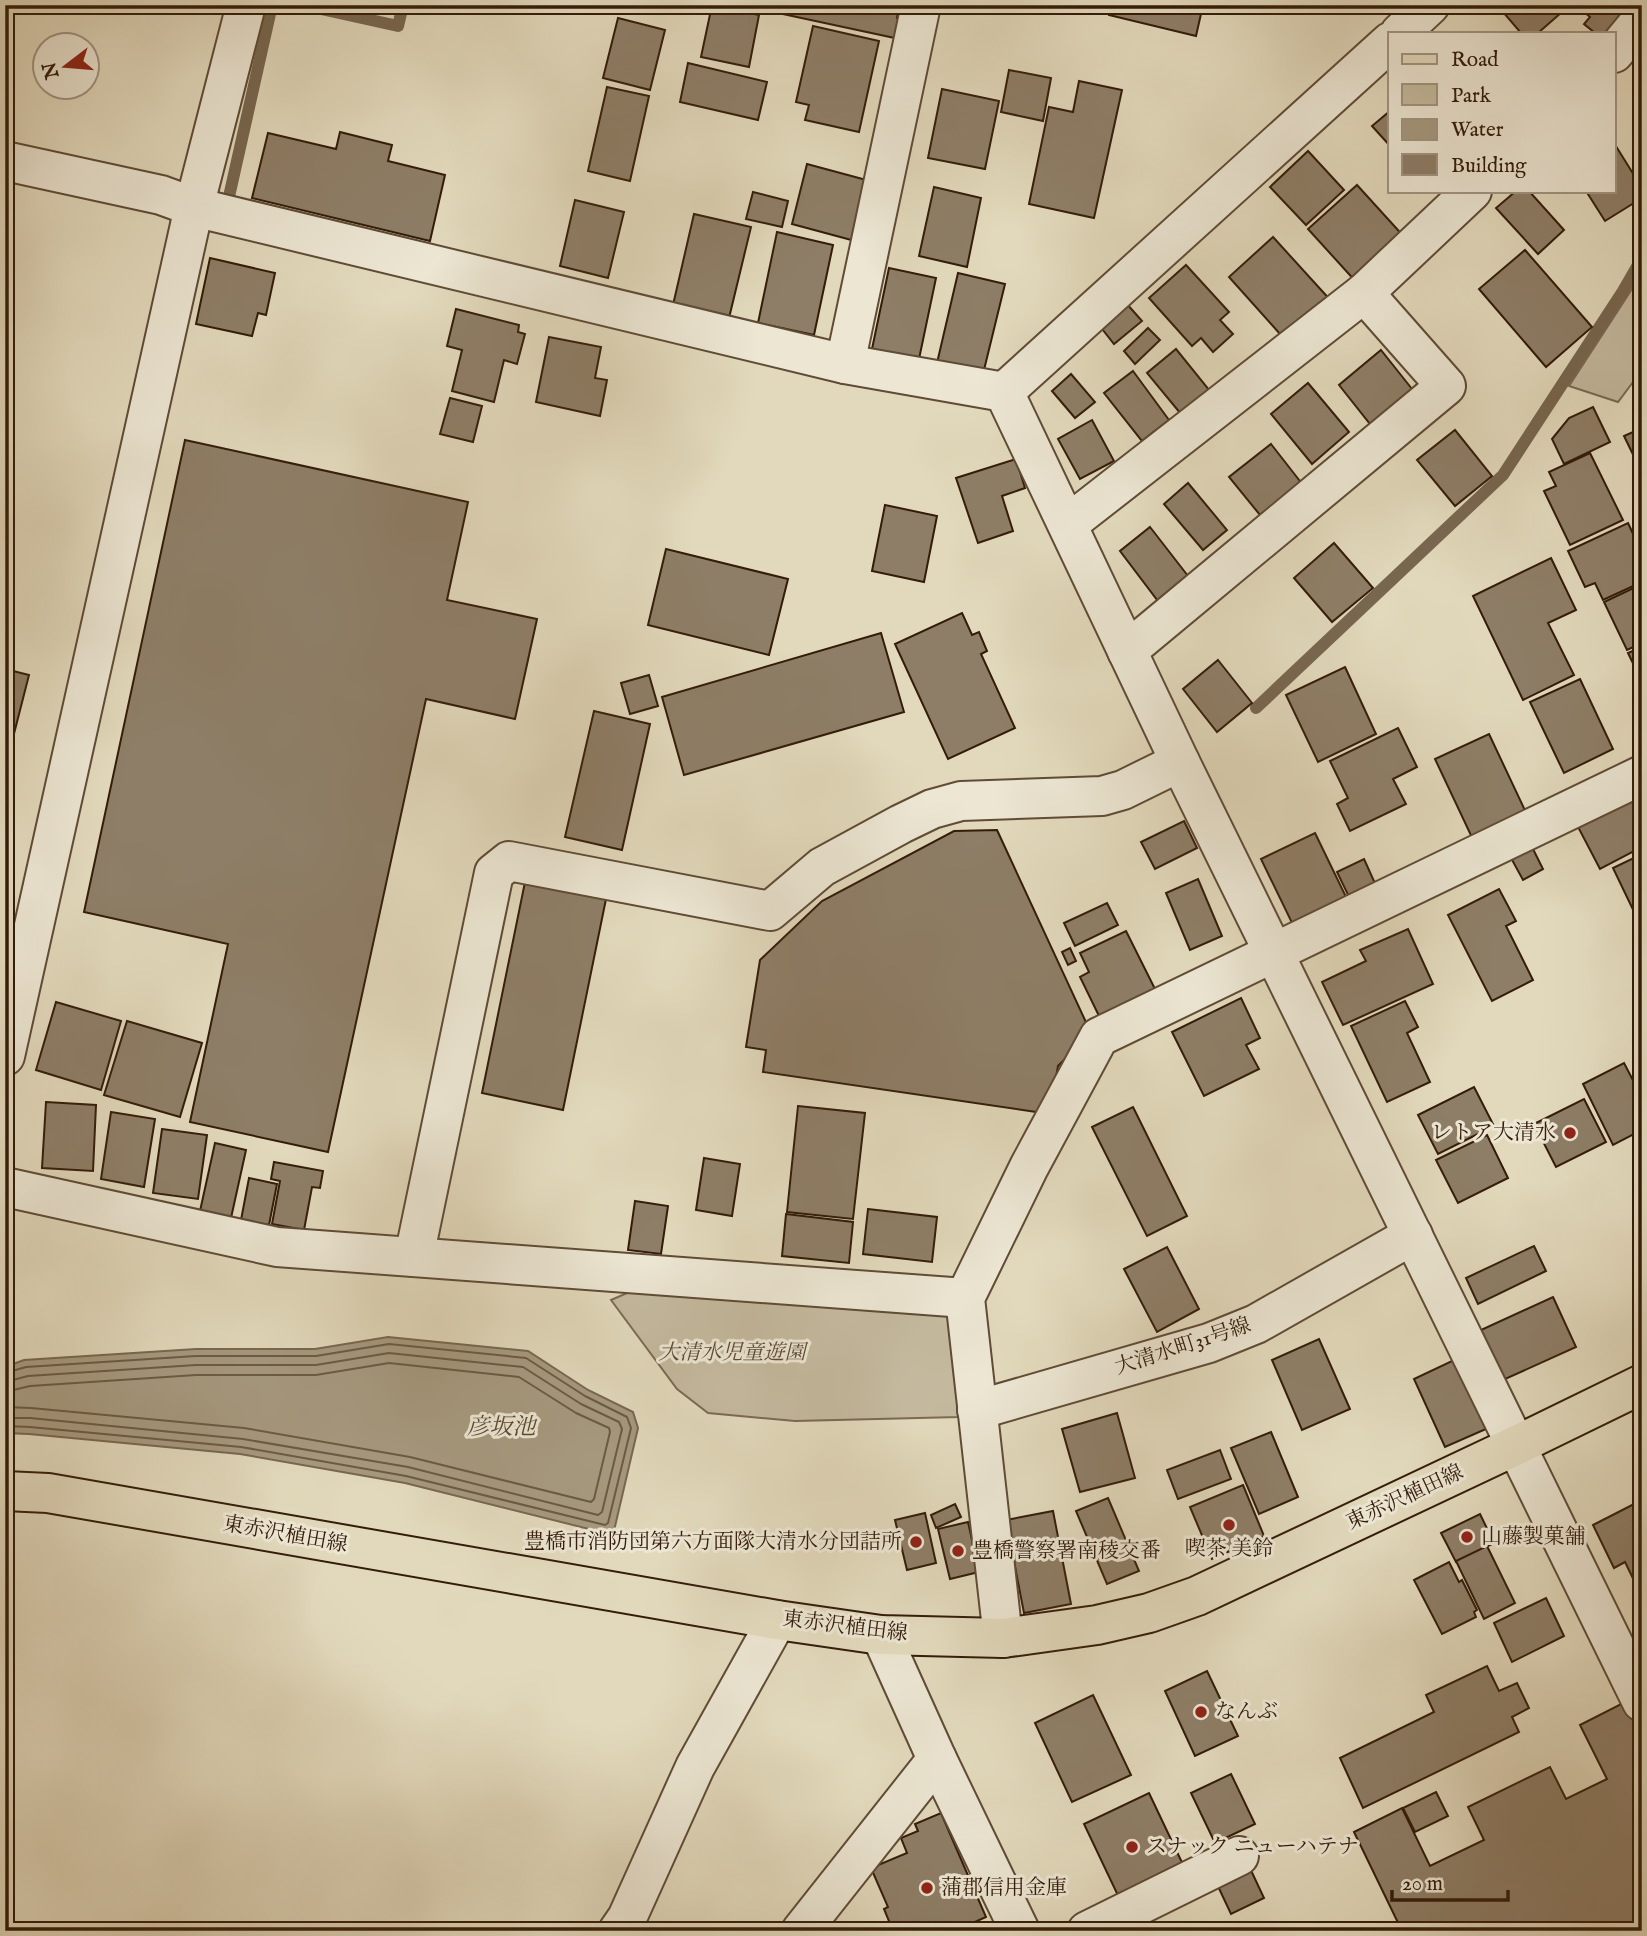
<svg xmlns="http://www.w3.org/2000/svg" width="1647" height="1936" font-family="'IM FELL English','Noto Serif JP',serif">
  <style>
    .green { fill: #c4b99e; stroke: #7c6a54; stroke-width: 2 }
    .water { fill: #a6997f; stroke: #786750; stroke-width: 2 }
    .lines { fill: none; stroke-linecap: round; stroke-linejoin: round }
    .shore { stroke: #6c5a44; stroke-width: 2 }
    .stream { stroke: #786750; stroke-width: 12 }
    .building { fill: #8e7e67; stroke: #331c0a; stroke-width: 2 }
    .minor-casing { stroke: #5f4b36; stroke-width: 42 }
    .major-casing { stroke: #331c0a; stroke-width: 42 }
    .minor { stroke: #ece6d3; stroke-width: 38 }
    .major { stroke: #e2d9bc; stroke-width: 38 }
    .poi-dot { fill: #8f2418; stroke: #ece6d3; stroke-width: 2.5 }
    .labels { text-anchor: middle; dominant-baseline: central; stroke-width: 6; stroke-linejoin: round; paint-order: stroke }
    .poi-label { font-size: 21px; fill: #331c0a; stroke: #ece6d3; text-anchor: start }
    .street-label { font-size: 21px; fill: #331c0a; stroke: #ece6d3 }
    .park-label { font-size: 21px; font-style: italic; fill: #5e4b36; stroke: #ece6d3 }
    .water-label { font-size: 23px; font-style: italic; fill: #5b4833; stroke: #ece6d3 }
  </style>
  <rect width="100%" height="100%" fill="#e2d9bc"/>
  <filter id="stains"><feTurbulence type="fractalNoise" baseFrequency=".00286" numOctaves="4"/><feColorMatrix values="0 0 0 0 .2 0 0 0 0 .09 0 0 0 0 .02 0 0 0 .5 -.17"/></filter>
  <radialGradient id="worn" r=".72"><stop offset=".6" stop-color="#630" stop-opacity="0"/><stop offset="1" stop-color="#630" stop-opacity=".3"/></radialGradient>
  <g class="green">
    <polygon points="1642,271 1642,370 1618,402 1569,386 1630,292"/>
    <polygon points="655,1281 947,1312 959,1417 795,1421 708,1413 677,1389 611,1300"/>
  </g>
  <polygon class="water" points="388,1337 528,1351 588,1390 633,1412 638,1428 613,1535 405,1483 240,1454 29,1434 5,1433 5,1367 24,1360 196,1349 315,1349"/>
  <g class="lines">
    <g class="shore">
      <polyline points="5,1373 26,1367 196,1356 316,1356 389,1344 526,1358 585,1396 627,1417 631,1428 608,1523 605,1525 406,1476 241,1447 30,1427 5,1426"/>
      <polyline points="5,1382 28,1376 196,1365 316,1365 389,1353 523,1367 581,1404 619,1422 622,1429 602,1512 598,1515 408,1467 243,1439 30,1418 5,1418"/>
      <polyline points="5,1392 30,1386 196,1375 316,1375 389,1363 519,1377 576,1413 609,1428 610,1432 594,1499 591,1502 410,1457 244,1428 31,1408 5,1407"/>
    </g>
    <g class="stream">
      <polyline points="303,5 398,26 403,5"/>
      <polyline points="226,210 272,5"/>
      <polyline points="1256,708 1503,475 1623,291 1642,258"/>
    </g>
  </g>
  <g class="building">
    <polygon points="712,5 759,15 749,67 701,57"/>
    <polygon points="765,5 899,5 897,18 908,20 904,40 764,10"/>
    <polygon points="1111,5 1203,5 1196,36 1109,15"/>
    <polygon points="1497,5 1570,5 1538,33 1521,33"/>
    <polygon points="1576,5 1642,5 1614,33 1595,33 1584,24 1590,17"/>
    <polygon points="618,18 665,30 650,90 603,78"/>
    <polygon points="813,26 879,41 859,132 805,120 809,105 796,102"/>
    <polygon points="688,63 767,82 758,120 680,102"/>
    <polygon points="1009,70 1051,78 1043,121 1001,112"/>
    <polygon points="1079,81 1122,90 1094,218 1029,204 1049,107 1073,112"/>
    <polygon points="607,87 649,96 630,181 588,171"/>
    <polygon points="942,89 999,101 985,169 928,158"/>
    <polygon points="1390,111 1390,146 1372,126"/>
    <polygon points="340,132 392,145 388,161 445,175 430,241 252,198 268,133 336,149"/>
    <polygon points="1614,143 1642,188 1642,198 1605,221 1586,191 1614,191"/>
    <polygon points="1308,151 1344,190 1306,225 1270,187"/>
    <polygon points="807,164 870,181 855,241 792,224"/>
    <polygon points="1357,185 1407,240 1358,284 1308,229"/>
    <polygon points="934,187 981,198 967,267 919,256"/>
    <polygon points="1516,191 1529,191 1564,230 1538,254 1496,208"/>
    <polygon points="753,192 788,201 782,227 746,219"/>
    <polygon points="575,200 624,212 608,278 560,266"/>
    <polygon points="694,214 751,227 729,318 673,305"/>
    <polygon points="777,232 833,245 814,335 758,323"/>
    <polygon points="1273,237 1333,303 1288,343 1229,277"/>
    <polygon points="1525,250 1592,327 1546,367 1479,289"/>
    <polygon points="210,258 275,273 266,315 258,313 252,336 196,324"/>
    <polygon points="1186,265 1229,312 1220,320 1233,334 1213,352 1201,338 1192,346 1149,298"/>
    <polygon points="889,268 936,278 919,359 872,349"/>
    <polygon points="958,273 1005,284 983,374 937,363"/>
    <polygon points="1126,303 1142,321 1114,344 1099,325"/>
    <polygon points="456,309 519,325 518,332 525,334 517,364 504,360 494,402 452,391 462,350 447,346"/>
    <polygon points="1148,328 1160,340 1135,364 1124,351"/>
    <polygon points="549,337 601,347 595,378 607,380 600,416 536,402"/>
    <polygon points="1176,349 1210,391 1181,414 1147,373"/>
    <polygon points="1381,350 1416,394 1374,429 1339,385"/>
    <polygon points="1133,371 1169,420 1142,441 1104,393"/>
    <polygon points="1071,374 1095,402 1075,418 1052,391"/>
    <polygon points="1308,383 1349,432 1312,464 1271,414"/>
    <polygon points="450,398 482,406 473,442 440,434"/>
    <polygon points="1593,407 1610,442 1564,464 1552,439 1569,418"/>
    <polygon points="1092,420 1114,461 1080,479 1058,439"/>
    <polygon points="1642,428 1642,473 1624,436"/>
    <polygon points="1455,430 1492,476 1455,506 1417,460"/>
    <polygon points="185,440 468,502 447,600 537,619 515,719 426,699 328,1152 190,1122 228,944 84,912"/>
    <polygon points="1271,444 1310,494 1269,526 1229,477"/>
    <polygon points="1590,453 1623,520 1570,545 1544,491 1556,486 1549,472"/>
    <polygon points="1016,459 1025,488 1002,496 1013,531 978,543 956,478"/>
    <polygon points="1188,483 1227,530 1203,550 1164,504"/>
    <polygon points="885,505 937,516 924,582 872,571"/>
    <polygon points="1628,523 1642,553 1642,582 1603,600 1595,583 1585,587 1568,551"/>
    <polygon points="1150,527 1195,585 1164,609 1120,551"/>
    <polygon points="1334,543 1373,588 1332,622 1294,578"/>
    <polygon points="666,549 788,579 769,655 648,625"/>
    <polygon points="1551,558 1576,610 1548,623 1574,675 1523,700 1473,596"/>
    <polygon points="1642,584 1642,643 1627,650 1604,602"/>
    <polygon points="962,613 972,635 979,632 987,651 981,654 1015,728 948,759 895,644"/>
    <polygon points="881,633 904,712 684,775 662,697"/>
    <polygon points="1642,647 1642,682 1628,653"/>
    <polygon points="1218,660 1252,703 1217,732 1183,689"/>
    <polygon points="1345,667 1376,734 1318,762 1286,695"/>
    <polygon points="5,669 29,675 5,769"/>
    <polygon points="649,675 658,706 630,714 621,683"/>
    <polygon points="1580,679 1613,749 1564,773 1530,702"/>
    <polygon points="594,711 650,724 622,850 565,837"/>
    <polygon points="1398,728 1417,767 1393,779 1406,804 1350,831 1337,804 1348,798 1330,761"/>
    <polygon points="1489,734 1530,821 1476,846 1435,759"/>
    <polygon points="1632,797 1642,816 1642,847 1600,869 1577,825"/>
    <polygon points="1184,821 1197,848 1155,869 1141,842"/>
    <polygon points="997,830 1091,1033 1058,1066 1050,1114 763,1072 766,1050 746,1047 760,960 822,901 954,831"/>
    <polygon points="1315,833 1348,901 1294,927 1261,859"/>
    <polygon points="1532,847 1543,869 1523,880 1511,858"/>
    <polygon points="1642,854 1642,916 1637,918 1613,868"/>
    <polygon points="1364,859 1378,890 1352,903 1337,872"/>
    <polygon points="1198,879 1222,936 1190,950 1166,893"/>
    <polygon points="525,882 606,899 563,1110 482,1093"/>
    <polygon points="1499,889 1516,921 1506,926 1533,980 1492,1001 1448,915"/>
    <polygon points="1107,903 1118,925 1075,946 1064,923"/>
    <polygon points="1408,929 1433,984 1343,1025 1322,982 1366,961 1360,950"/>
    <polygon points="1126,931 1156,991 1100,1018 1080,977 1089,972 1080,953"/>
    <polygon points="1070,948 1076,961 1068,965 1062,952"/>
    <polygon points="1241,998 1260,1038 1246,1045 1259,1069 1204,1096 1172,1032"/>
    <polygon points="1405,1001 1418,1027 1407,1033 1430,1082 1387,1102 1351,1026"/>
    <polygon points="56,1002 121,1021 101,1090 36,1070"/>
    <polygon points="127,1021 202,1043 180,1117 104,1095"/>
    <polygon points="1624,1063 1637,1088 1642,1086 1642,1130 1613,1145 1583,1084"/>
    <polygon points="1474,1087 1494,1126 1438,1154 1418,1115"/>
    <polygon points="1584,1099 1606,1142 1556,1167 1534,1124"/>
    <polygon points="46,1102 96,1105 93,1171 42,1168"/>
    <polygon points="798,1106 865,1113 853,1219 787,1212"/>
    <polygon points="1133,1107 1187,1216 1147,1236 1092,1127"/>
    <polygon points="111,1112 155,1119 144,1187 101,1179"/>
    <polygon points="162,1129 207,1135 198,1199 153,1193"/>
    <polygon points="1487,1135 1508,1178 1458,1203 1436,1160"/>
    <polygon points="215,1143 246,1150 231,1218 200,1211"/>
    <polygon points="704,1158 740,1164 732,1216 696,1210"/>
    <polygon points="274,1162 323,1171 320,1188 312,1187 304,1230 272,1224 280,1181 271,1179"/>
    <polygon points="249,1178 277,1184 269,1225 241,1220"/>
    <polygon points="635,1201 668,1206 661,1254 628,1250"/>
    <polygon points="868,1209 937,1217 932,1262 863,1254"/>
    <polygon points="786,1214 853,1222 849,1263 782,1256"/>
    <polygon points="1534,1246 1546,1271 1478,1304 1466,1278"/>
    <polygon points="1167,1247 1199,1309 1157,1332 1124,1269"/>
    <polygon points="1553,1297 1576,1347 1503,1380 1481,1330"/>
    <polygon points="1319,1339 1350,1409 1302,1430 1272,1360"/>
    <polygon points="1454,1360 1486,1429 1445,1447 1414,1379"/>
    <polygon points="1117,1413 1135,1478 1080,1492 1062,1429"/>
    <polygon points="1271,1432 1298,1497 1259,1514 1231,1448"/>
    <polygon points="1220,1450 1231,1479 1178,1499 1167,1470"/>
    <polygon points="1243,1485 1264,1536 1212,1559 1190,1507"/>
    <polygon points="1108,1498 1139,1571 1107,1584 1076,1511"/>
    <polygon points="1642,1500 1642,1597 1625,1562 1614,1568 1593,1525"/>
    <polygon points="955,1504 961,1517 936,1528 931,1515"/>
    <polygon points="1053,1511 1071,1604 1024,1613 1006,1520"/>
    <polygon points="925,1513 936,1563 907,1570 895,1520"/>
    <polygon points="1480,1514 1494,1543 1456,1562 1441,1533"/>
    <polygon points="968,1522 979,1572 950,1579 938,1529"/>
    <polygon points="1487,1546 1515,1603 1484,1619 1456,1561"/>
    <polygon points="1449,1562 1459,1582 1462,1580 1477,1610 1474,1612 1476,1617 1442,1634 1414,1580"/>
    <polygon points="1546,1598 1564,1636 1512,1662 1494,1623"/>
    <polygon points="1487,1666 1499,1691 1517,1683 1529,1708 1512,1717 1519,1732 1363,1808 1340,1758 1434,1712 1426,1695"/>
    <polygon points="1207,1671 1238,1736 1195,1756 1165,1691"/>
    <polygon points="1093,1695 1131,1775 1072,1802 1035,1723"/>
    <polygon points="1625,1702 1642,1737 1642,1931 1402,1931 1354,1832 1402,1808 1430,1866 1484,1840 1468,1807 1550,1767 1566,1799 1607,1779 1580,1725"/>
    <polygon points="1231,1774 1255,1824 1215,1843 1191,1793"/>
    <polygon points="1436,1792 1448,1816 1415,1832 1403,1808"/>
    <polygon points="1149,1793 1187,1873 1122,1904 1084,1824"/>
    <polygon points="941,1813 986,1917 955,1931 893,1931 884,1909 888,1907 871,1868 907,1853 901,1838 918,1831 915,1824"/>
    <polygon points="1248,1864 1264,1898 1231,1914 1215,1880"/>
  </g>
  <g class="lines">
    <g class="minor-casing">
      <g id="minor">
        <polyline points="1400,33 1430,5"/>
        <polyline points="1614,53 1642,19"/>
        <polyline points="5,161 161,195 194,207 845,364 1004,392 1180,762 1642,1702"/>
        <polyline points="845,364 921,5"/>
        <polyline points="1004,392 1390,42"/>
        <polyline points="1068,524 1364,293 1472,191"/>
        <polyline points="1127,651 1446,386 1364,293"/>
        <polyline points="5,1056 194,207 246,5"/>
        <polyline points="5,1187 277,1247 965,1298"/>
        <polyline points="414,1257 494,873 509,861 770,911 822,867 901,824 932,809 961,801 1102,796 1123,790 1180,762"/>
        <polyline points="977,1410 1209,1343 1256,1324 1413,1235"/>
        <polyline points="881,1635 937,1759 1020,1931"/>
        <polyline points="1003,1638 965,1298 1029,1167 1099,1037 1642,775"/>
        <polyline points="618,1931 627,1918 695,1767 777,1620"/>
        <polyline points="801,1931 937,1759"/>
        <polyline points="1087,1931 1239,1856"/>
      </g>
    </g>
    <g class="major-casing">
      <polyline id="major" points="5,1491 48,1493 777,1620 881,1635 1003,1638 1097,1625 1149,1613 1197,1596 1517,1445 1642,1384"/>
    </g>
    <use href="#minor" class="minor"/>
    <use href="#major" class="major"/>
  </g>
  <g class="poi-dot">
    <circle cx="1570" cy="1133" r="7"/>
    <circle cx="1229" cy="1525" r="7"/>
    <circle cx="1467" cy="1537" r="7"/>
    <circle cx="916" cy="1542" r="7"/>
    <circle cx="958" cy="1551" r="7"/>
    <circle cx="1201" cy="1712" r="7"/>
    <circle cx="1132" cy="1847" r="7"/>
    <circle cx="927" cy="1888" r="7"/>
  </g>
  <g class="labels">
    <g class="poi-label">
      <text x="1556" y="1133" text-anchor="end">レトア大清水</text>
      <text x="1481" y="1537">山藤製菓舗</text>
      <text x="902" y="1542" text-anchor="end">豊橋市消防団第六方面隊大清水分団詰所</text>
      <text x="1229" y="1549" text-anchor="middle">喫茶 美鈴</text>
      <text x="972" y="1551">豊橋警察署南稜交番</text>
      <text x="1215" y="1712">なんぶ</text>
      <text x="1146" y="1847">スナック ニューハテナ</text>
      <text x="941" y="1888">蒲郡信用金庫</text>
    </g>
    <g class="street-label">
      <text transform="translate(1183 1347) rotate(-18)">大清水町31号線</text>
      <text transform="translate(1405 1498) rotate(-25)">東赤沢植田線</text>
      <text transform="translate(285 1535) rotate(10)">東赤沢植田線</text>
      <text transform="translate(845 1627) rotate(7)">東赤沢植田線</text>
    </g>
    <g class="park-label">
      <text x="732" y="1353">大清水児童遊園</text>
    </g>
    <g class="water-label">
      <text x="501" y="1427">彦坂池</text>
    </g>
  </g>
  <rect width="1647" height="1936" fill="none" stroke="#e2d9bc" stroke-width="28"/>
  <rect x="7" y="7" width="1633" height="1922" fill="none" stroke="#331c0a" stroke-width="3.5"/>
  <rect x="14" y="14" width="1619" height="1908" fill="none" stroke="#331c0a" stroke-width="2"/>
  <rect x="1388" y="32" width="228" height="161" fill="#ece6d3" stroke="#a29583" stroke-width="2"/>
  <rect x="1402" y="54" width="35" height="10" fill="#e2d9bc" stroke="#a29583" stroke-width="2"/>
  <text x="1451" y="66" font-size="21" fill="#331c0a">Road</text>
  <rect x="1402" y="84" width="35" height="21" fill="#c4b99e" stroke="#a29583" stroke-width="2"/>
  <text x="1451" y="102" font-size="21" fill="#331c0a">Park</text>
  <rect x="1402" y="119" width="35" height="21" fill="#a6997f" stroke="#a29583" stroke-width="2"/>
  <text x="1451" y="136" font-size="21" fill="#331c0a">Water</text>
  <rect x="1402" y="154" width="35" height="21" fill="#8e7e67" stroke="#a29583" stroke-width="2"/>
  <text x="1451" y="172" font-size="21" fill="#331c0a">Building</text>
  <g transform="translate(66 66) rotate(254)"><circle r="33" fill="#ece6d3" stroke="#a29583" stroke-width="2"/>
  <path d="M0-5L12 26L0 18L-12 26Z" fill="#8f2418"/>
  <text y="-10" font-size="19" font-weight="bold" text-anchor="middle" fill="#331c0a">N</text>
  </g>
  <path d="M1392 1890v10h116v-10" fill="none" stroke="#331c0a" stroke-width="3.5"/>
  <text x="1402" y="1890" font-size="21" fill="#331c0a" stroke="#ece6d3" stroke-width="5" paint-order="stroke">20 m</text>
  <rect width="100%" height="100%" filter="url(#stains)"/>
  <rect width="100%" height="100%" fill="url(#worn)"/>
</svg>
